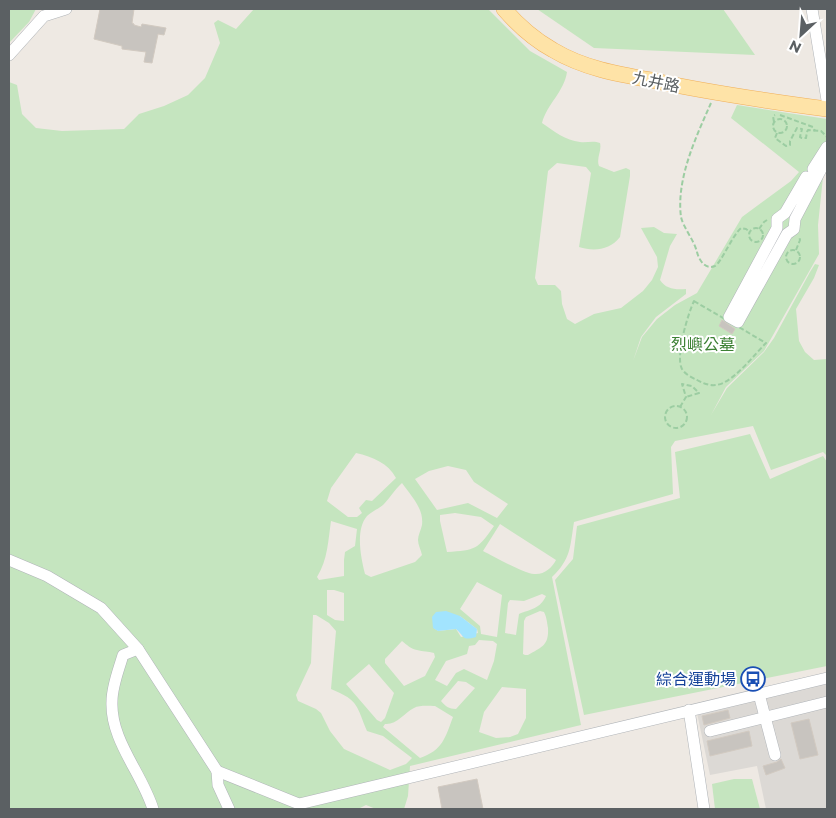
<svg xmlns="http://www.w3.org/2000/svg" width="836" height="818" font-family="Montserrat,'Noto Sans TC',sans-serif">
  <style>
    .industrial { fill: #dcd9d5 }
    .green { fill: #c5e5bf; fill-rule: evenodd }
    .water { fill: #a2e4fe }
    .building { fill: #c8c4bf; stroke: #d2cac1 }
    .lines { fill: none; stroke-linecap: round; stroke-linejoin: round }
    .minor-casing { stroke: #b0b4b8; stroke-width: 12 }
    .major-casing { stroke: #f0af59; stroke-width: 16 }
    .path { stroke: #9ccda2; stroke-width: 2; stroke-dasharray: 5 2.5; stroke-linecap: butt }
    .minor { stroke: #fff; stroke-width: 11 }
    .major { stroke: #fee3a7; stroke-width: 15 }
    .labels { text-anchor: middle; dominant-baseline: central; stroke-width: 4; stroke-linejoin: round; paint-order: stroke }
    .street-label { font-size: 16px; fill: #5b6063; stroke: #fff }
    .park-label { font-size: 16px; fill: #3d8134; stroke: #fff }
    .transit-label { font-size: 16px; fill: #164399; stroke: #fff; text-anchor: end }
  </style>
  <rect width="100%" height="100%" fill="#eee9e3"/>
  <polygon class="industrial" points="827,683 827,809 766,809 757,766 710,775 697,713"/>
  <g class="green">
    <polygon points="9,9 36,9 29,22 9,43"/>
    <path d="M 254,9 L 488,9 L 530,51 L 567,72 C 564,92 547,104 542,123 C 555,132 565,140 580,142 C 587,143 593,140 600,143 C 602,151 596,158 599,166 L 614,172 L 626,168 L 630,170 L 630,176 L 620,237 C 610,250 594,252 579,247 L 591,173 L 586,167 L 557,163 L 548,171 L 535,278 L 538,285 L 555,285 L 561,291 L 562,304 L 567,319 L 575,324 L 594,314 L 621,308 L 643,291 L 652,280 L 658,267 L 657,257 L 641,228 L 654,227 L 664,233 L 677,234 L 670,246 L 660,280 C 666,289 675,290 686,289 L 686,294 L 656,317 L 641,337 L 633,361 L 642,337 L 657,319 L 675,305 L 697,293 L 742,217 L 791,181 L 799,172 L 731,118 L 737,105 L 827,119 L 827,168 L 823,177 L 818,225 L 819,254 L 764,351 L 726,387 L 711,415 L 727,388 L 764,352 L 774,338 L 810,272 L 815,264 L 819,265 L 814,278 L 796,309 L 799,341 L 805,352 L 814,360 L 827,359 L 827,456 L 823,452 L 771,470 L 753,426 L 675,441 L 671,447 L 673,494 L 574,522 C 570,547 571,559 552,577 L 581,725 L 410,766 L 408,796 L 404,809 L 376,809 L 366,805 L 358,809 L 9,809 L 9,82 L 17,85 L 22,114 L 36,128 L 62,131 L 124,129 L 139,114 L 164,106 L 188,95 L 205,78 L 220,43 L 214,23 L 218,20 L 236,29 ZM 356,453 C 373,457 388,463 396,478 L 372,501 L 366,500 L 359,508 L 362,513 L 357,517 L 348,517 L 327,501 L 331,488 ZM 448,466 L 466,470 L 474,482 L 508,504 L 497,518 L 468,503 L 437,510 L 415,479 L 429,471 ZM 402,483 C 411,496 424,508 422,525 C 421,530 418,535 418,540 C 418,545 421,550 422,555 L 415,562 L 371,577 L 365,574 C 361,558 355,530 367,516 C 372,511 379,509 384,504 C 390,498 395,489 402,483 ZM 455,513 L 481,517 L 494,526 C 477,550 476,550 447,552 L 440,521 L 440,515 ZM 331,521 L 357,529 L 355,546 L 345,552 L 344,560 L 344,576 L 319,580 L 317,577 C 328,559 328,541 331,521 ZM 500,524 L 556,560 C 552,568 544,575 534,574 C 523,573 493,556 483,551 ZM 477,582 L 502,595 L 497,637 L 481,634 L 480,626 L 460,609 ZM 327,590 L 334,590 L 344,593 L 344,621 L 335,620 L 327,615 ZM 542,594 L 546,596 C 540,609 531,609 519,614 L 516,635 L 505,633 L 508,603 L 510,600 L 524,601 ZM 540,611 L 544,612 C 547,618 547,623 548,628 C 549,646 541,647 528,655 L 525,655 L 523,654 L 524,621 L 526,617 ZM 313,615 L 316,615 L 329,623 L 336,631 L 331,689 C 360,701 356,706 367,731 L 383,736 L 412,758 L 406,764 L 390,770 L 344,749 L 330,731 L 321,713 L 316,709 L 298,701 L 296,695 L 311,663 ZM 460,616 L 477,629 L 478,633 L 461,637 L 456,629 L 438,631 L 434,628 ZM 479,640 L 493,641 L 497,644 L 494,661 L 487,680 L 464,669 L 456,673 L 447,686 L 435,680 L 446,661 L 467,654 L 469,646 L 475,645 ZM 402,641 C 407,645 411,649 417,650 C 423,652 428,651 434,653 L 435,657 L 425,676 L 404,686 L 385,663 L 385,659 ZM 369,664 L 394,693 L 385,718 L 381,722 L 377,720 L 346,684 ZM 458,681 L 466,682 L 475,688 L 456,709 C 449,709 445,706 441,701 ZM 502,687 L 526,689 L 526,718 L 518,734 L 510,737 L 496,738 L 479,732 L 484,712 ZM 435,706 L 453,717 C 445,738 443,750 420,758 L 383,727 L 385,724 C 397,725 404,713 414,708 C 419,705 429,706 435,706 Z"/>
    <polygon points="537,9 723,9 755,55 594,48"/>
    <polygon points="750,434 770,479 823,456 827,462 827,666 584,715 555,580 573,559 577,526 680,498 675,452"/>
    <polygon points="734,779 752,779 760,809 715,809 712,784"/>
  </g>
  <path class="water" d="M 446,611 L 460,616 L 477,629 L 476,637 C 462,641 465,637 456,629 L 438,631 L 433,628 L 432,617 L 436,612 Z"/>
  <g class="building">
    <polygon points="100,9 134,9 132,23 134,24 134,25 141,27 142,24 166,28 164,35 158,34 152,63 144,62 146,52 122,49 122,46 94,39"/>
    <polygon points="722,320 735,329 732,334 719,326"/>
    <polygon points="728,710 730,718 704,725 702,716"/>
    <polygon points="809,719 818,755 800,759 791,723"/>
    <polygon points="749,731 752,746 710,756 707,741"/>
    <polygon points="781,759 785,768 766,775 763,766 777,762"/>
    <polygon points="477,779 483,809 442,809 438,787"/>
  </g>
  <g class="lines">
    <g class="minor-casing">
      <g id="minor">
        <polyline points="812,9 827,100"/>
        <polyline points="9,55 44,16 66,9"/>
        <polyline points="827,147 813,169 816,171 809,179 806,177 785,213 777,219 777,228 729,317 738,322 787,234 794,229 795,219 827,158"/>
        <polyline points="9,560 47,576 101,608 138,649 217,771 299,804 827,678"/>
        <path d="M 138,649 L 123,655 C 119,669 112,686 112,701 C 110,740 142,773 153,809"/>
        <polyline points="759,694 775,755"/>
        <polyline points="689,710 704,809"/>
        <polyline points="710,731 827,702"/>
        <polyline points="217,771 218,785 229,809"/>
      </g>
    </g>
    <g class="major-casing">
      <path id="major" d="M 504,9 C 517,24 535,40 553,50 C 583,68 617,74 651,80 C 710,93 767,101 827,109"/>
    </g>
    <g class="path">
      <path d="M 711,103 C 696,137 676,179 681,217 C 683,227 694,240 697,252 C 699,260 705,270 715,266 C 721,263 732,236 741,228 L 746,229 L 750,232"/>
      <polyline points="780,115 813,127 815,131"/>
      <circle cx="780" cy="126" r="7"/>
      <polyline points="774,122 773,116 775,115"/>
      <polyline points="777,133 775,138 786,146 790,145 790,141 797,128 802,129 800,137 802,138 806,138 807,132 808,130 821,131 827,137"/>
      <circle cx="756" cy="235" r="7"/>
      <polyline points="759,229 764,222 767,220"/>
      <circle cx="793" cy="257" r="7"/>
      <polyline points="796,250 800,240 799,236"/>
      <path d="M 694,301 L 766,343 C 754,355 738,376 723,383 C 714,387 706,385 697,380 C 692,378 685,374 682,369 C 675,356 688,314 694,301 Z"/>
      <circle cx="676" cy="417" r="11"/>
      <polyline points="680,407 686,397 682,384 692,386 699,393 686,397"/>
    </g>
    <use href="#minor" class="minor"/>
    <use href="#major" class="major"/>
  </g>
  <defs>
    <g id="bus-ring" transform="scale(1.25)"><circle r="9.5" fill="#fff" stroke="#1a4fb4" stroke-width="1.5"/><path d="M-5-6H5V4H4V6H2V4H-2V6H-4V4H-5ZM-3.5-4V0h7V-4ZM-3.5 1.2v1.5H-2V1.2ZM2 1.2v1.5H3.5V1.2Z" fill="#1a4fb4"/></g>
  </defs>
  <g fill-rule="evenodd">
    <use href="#bus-ring" x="753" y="679"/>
  </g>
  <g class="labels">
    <g class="street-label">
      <text transform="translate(656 82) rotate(12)">九井路</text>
    </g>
    <g class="park-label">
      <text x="703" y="344">烈嶼公墓</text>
    </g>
    <g class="transit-label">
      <text x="736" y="679">綜合運動場</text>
    </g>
  </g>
  <rect width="836" height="818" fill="none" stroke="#5b6063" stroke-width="20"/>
  <g transform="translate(801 35) rotate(206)" stroke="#ffffff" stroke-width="4" paint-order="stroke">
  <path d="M0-4L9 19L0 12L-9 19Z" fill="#5b6063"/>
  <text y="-8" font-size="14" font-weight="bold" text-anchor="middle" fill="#5b6063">N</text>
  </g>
</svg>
